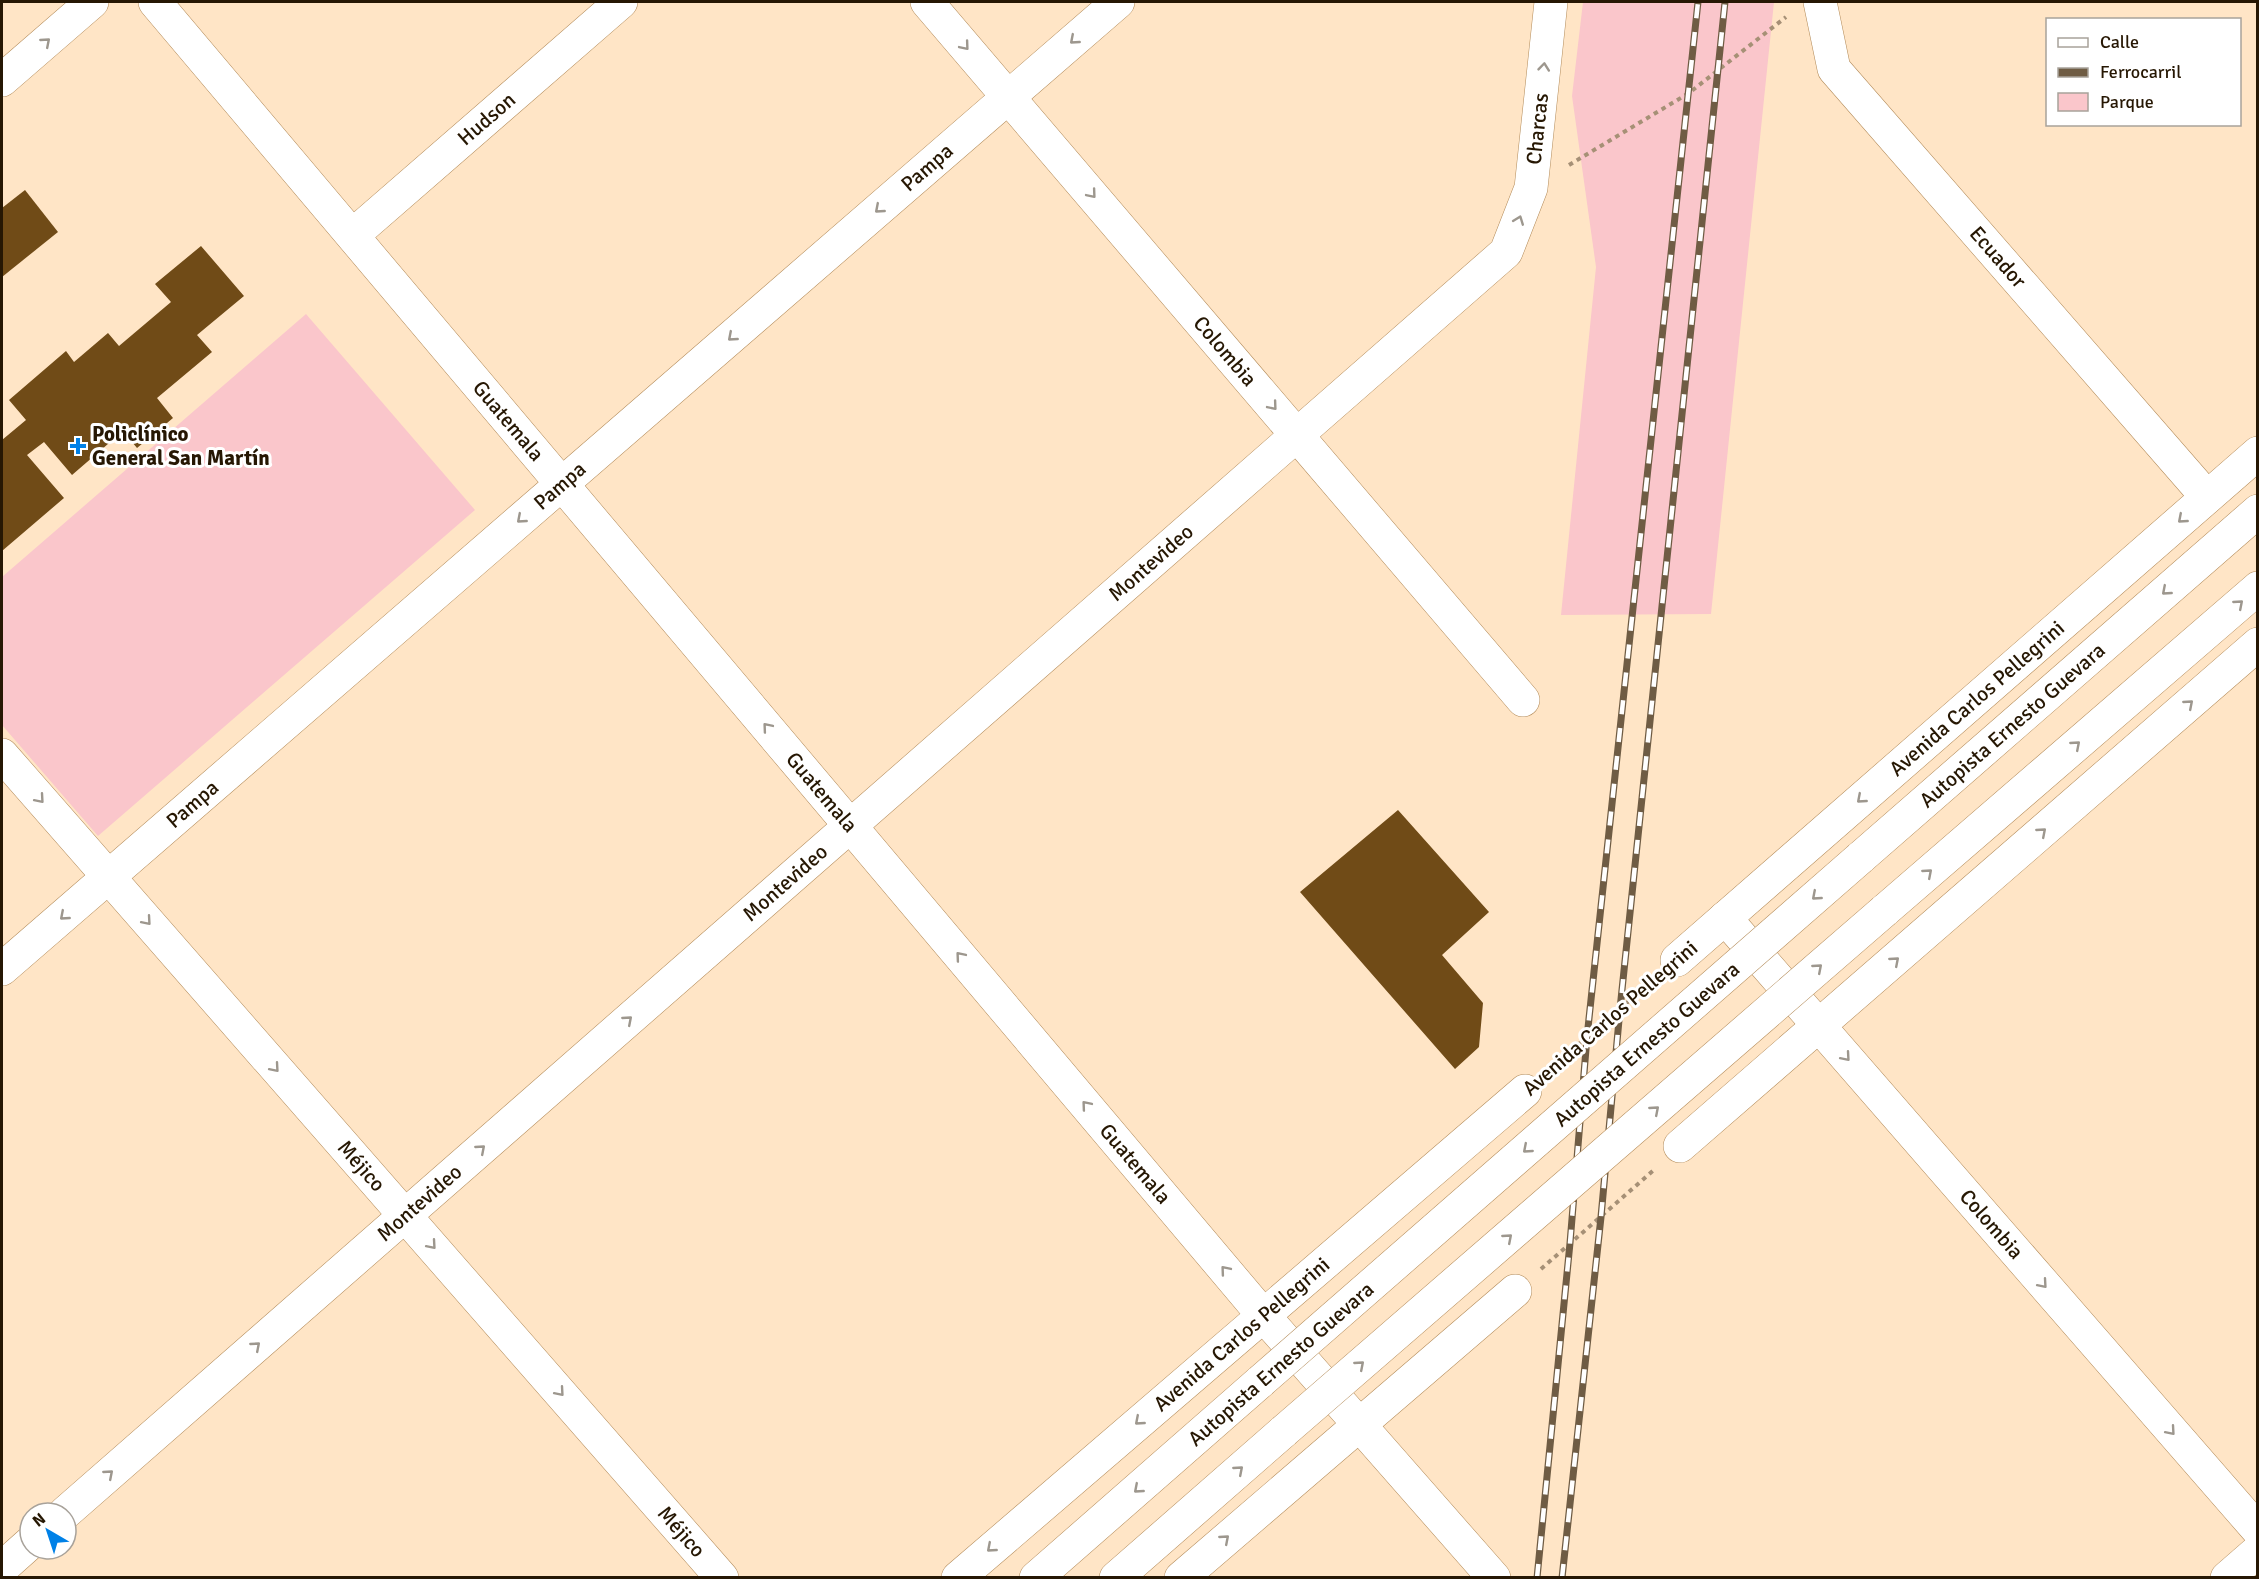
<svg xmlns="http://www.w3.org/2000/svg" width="2259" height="1579" font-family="Signika,sans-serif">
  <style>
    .green { fill: #fac6cb }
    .building { fill: #704b17 }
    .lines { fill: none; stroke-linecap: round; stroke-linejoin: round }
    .minor-casing { stroke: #b38b59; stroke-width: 34 }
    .highway-casing { stroke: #b38b59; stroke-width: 34 }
    .path { stroke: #a69076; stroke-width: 4; stroke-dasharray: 4.5 4.5; stroke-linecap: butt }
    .minor { stroke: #fff; stroke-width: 33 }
    .highway { stroke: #fff; stroke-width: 33 }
    .rail-casing { stroke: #6f5c44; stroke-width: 7 }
    .rail { stroke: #fff; stroke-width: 4.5; stroke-dasharray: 14; stroke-linecap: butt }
    .highway-bridge-casing { stroke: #b38b59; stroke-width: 34; stroke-linecap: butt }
    .highway-bridge { stroke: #fff; stroke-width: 33 }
    .oneway { stroke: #9d978e }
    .poi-dot { fill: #0081e7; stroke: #fff; stroke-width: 2 }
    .labels { text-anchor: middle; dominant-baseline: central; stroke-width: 6; stroke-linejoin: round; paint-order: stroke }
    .street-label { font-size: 21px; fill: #261703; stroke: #fff }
    .poi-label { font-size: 21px; font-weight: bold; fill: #261703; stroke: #fff; text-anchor: start }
  </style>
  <rect width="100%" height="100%" fill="#ffe5c6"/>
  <g class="green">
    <polygon points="1583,2 1774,2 1711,614 1561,615 1596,267 1572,96"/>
    <polygon points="306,314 475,510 98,836 2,725 2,577"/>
  </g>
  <g class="building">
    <polygon points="25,190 58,232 2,277 2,208"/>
    <polygon points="201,246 244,296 197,335 212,352 157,398 173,418 137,448 123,431 72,475 44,442 27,455 64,498 2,551 2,440 26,420 9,400 66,351 74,362 108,333 119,346 171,302 155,284"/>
    <polygon points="1398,810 1489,912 1442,955 1483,1003 1479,1047 1455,1069 1300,892"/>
  </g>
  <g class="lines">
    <g class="minor-casing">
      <g id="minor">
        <path id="s1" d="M 155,2 L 1263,1315 L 1494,1578"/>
        <path id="s2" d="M 927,2 L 1523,700"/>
        <path id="s3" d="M 1820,2 L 1834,69 L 2207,497"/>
        <polyline points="2,80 92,2"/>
        <path id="s4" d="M 353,235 L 621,2"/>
        <path id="s5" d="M 2,755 L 722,1578"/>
        <path id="s6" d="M 1725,918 L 2258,1530"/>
        <path id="s7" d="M 1677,960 L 2258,453"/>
        <path id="s8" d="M 2,969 L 1118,2"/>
        <polyline points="1680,1146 2258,644"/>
        <path id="s9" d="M 65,1513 L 1506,252 L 1531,188 L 1551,2"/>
        <polyline points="2,1568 30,1543"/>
        <path id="s10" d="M 958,1578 L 1525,1091"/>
        <polyline points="1181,1578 1515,1291"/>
        <polyline points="2227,1578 2258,1551"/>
      </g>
    </g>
    <g class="highway-casing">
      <g id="highway">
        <path id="s11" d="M 1860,858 L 2258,511"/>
        <polyline points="1884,911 2258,588"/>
        <polyline points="1036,1578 1261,1381"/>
        <polyline points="1116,1578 1284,1431"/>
      </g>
    </g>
    <g class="path">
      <polyline points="1569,165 1689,93 1786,17"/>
      <polyline points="1550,1069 1651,982"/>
      <polyline points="1541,1269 1655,1169"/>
    </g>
    <use href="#minor" class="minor"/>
    <use href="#highway" class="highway"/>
    <g class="rail-casing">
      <g id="rail">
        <polyline points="1537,1578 1570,1243 1587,1037 1698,2"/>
        <polyline points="1562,1578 1601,1217 1620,1009 1725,2"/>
      </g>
    </g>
    <use href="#rail" class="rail"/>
    <g class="highway-bridge-casing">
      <g id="highway-bridge">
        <path id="s12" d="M 1261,1381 L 1860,858"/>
        <polyline points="1284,1431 1884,911"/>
      </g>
    </g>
    <use href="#highway-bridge" class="highway-bridge"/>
  </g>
  <defs><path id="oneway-chevron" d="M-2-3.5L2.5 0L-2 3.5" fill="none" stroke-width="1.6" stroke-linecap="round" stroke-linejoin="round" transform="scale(1.5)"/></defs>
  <g class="oneway">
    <use href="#oneway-chevron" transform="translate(1074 40) rotate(139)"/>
    <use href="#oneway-chevron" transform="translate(46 42) rotate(-41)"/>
    <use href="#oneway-chevron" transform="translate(965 46) rotate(50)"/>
    <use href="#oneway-chevron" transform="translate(1544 67) rotate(-84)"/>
    <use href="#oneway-chevron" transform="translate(1092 194) rotate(50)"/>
    <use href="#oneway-chevron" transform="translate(879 209) rotate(139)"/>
    <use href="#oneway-chevron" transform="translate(1519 220) rotate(-69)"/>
    <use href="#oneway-chevron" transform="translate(732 337) rotate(139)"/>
    <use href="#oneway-chevron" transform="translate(1273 406) rotate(50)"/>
    <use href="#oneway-chevron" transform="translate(521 519) rotate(139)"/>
    <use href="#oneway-chevron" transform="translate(2182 519) rotate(139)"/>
    <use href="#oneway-chevron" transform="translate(2166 591) rotate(139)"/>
    <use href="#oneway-chevron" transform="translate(2239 604) rotate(-41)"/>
    <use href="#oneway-chevron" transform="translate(2189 704) rotate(-41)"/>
    <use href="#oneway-chevron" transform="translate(767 727) rotate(-130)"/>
    <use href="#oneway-chevron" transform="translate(2076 745) rotate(-41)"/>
    <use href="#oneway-chevron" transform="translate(40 799) rotate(49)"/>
    <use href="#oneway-chevron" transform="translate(1861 799) rotate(139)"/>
    <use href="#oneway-chevron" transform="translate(2042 832) rotate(-41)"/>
    <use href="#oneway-chevron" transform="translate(1928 873) rotate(-41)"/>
    <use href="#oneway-chevron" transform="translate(1816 896) rotate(139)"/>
    <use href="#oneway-chevron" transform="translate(64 916) rotate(139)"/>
    <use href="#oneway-chevron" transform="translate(147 921) rotate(49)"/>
    <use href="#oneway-chevron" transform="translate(960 956) rotate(-130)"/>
    <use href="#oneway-chevron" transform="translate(1895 961) rotate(-41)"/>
    <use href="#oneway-chevron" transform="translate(1818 968) rotate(-41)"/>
    <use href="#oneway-chevron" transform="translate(628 1020) rotate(-41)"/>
    <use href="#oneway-chevron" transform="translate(1846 1057) rotate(49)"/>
    <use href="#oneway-chevron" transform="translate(275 1068) rotate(49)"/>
    <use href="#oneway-chevron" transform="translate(1086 1105) rotate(-130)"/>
    <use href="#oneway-chevron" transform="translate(1655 1110) rotate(-41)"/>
    <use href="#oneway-chevron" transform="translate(481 1149) rotate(-41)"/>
    <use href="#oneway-chevron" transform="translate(1527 1149) rotate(139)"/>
    <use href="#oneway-chevron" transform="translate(1508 1238) rotate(-41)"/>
    <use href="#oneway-chevron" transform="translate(432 1245) rotate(49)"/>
    <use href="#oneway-chevron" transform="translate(1225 1270) rotate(-130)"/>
    <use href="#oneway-chevron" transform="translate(2043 1284) rotate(49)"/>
    <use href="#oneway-chevron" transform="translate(256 1346) rotate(-41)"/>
    <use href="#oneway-chevron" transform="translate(1360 1365) rotate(-41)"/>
    <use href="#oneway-chevron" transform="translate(560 1392) rotate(49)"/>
    <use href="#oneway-chevron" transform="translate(1139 1421) rotate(139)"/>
    <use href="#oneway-chevron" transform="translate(2171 1431) rotate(49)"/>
    <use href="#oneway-chevron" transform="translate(1239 1470) rotate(-41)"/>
    <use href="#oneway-chevron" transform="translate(109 1474) rotate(-41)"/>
    <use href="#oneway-chevron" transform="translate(1138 1489) rotate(139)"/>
    <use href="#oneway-chevron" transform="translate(1225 1539) rotate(-41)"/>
    <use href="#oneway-chevron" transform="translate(991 1548) rotate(139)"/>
  </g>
  <path class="poi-dot" d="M75 437h6v6h6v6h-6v6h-6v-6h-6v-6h6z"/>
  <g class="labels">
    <g class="street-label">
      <text stroke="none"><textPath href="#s4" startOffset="177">Hudson</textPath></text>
      <text stroke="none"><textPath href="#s9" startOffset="2043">Charcas</textPath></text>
      <text stroke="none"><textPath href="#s8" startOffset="1224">Pampa</textPath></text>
      <text stroke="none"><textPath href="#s3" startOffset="318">Ecuador</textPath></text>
      <text stroke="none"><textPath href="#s2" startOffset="459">Colombia</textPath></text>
      <text stroke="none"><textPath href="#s1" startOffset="548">Guatemala</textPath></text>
      <text stroke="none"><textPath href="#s8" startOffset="738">Pampa</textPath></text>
      <text stroke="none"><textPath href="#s9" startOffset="1443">Montevideo</textPath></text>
      <text stroke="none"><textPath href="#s7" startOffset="398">Avenida Carlos Pellegrini</textPath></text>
      <text stroke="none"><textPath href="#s11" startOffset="202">Autopista Ernesto Guevara</textPath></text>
      <text stroke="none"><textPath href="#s1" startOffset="1034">Guatemala</textPath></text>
      <text stroke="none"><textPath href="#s8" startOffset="252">Pampa</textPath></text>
      <text stroke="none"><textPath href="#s9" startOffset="957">Montevideo</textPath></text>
      <text transform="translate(1610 1018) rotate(-41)">Avenida Carlos Pellegrini</text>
      <text stroke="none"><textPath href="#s12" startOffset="512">Autopista Ernesto Guevara</textPath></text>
      <text stroke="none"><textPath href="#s1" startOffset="1520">Guatemala</textPath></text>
      <text stroke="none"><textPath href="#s5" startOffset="546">Méjico</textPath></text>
      <text stroke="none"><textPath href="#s9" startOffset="471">Montevideo</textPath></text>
      <text stroke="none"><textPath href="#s6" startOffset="406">Colombia</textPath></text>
      <text stroke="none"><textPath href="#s10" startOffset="374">Avenida Carlos Pellegrini</textPath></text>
      <text transform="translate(1281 1364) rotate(-41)">Autopista Ernesto Guevara</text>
      <text stroke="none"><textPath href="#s5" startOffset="1032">Méjico</textPath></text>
    </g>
    <g class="poi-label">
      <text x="92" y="434">Policlínico<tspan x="92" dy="24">General San Martín</tspan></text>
    </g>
  </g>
  <rect width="2259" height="1579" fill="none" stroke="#261703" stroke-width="6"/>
  <rect x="2046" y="18" width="195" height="108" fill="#ffffff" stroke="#a8a29a" stroke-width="1.5"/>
  <rect x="2058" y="38" width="30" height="9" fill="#ffffff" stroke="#a8a29a" stroke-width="1.5"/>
  <text x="2100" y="48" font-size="18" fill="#261703">Calle</text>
  <rect x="2058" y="68" width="30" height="9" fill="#6f5c44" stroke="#a8a29a" stroke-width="1.5"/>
  <text x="2100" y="78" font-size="18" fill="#261703">Ferrocarril</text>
  <rect x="2058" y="93" width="30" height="18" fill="#fac6cb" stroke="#a8a29a" stroke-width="1.5"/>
  <text x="2100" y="108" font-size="18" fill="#261703">Parque</text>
  <g transform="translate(48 1531) rotate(321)"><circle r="28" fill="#ffffff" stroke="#a8a29a" stroke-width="1.5"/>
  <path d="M0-4.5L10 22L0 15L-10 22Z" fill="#0081e7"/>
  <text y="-9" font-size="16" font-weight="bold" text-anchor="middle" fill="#261703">N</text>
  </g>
</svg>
